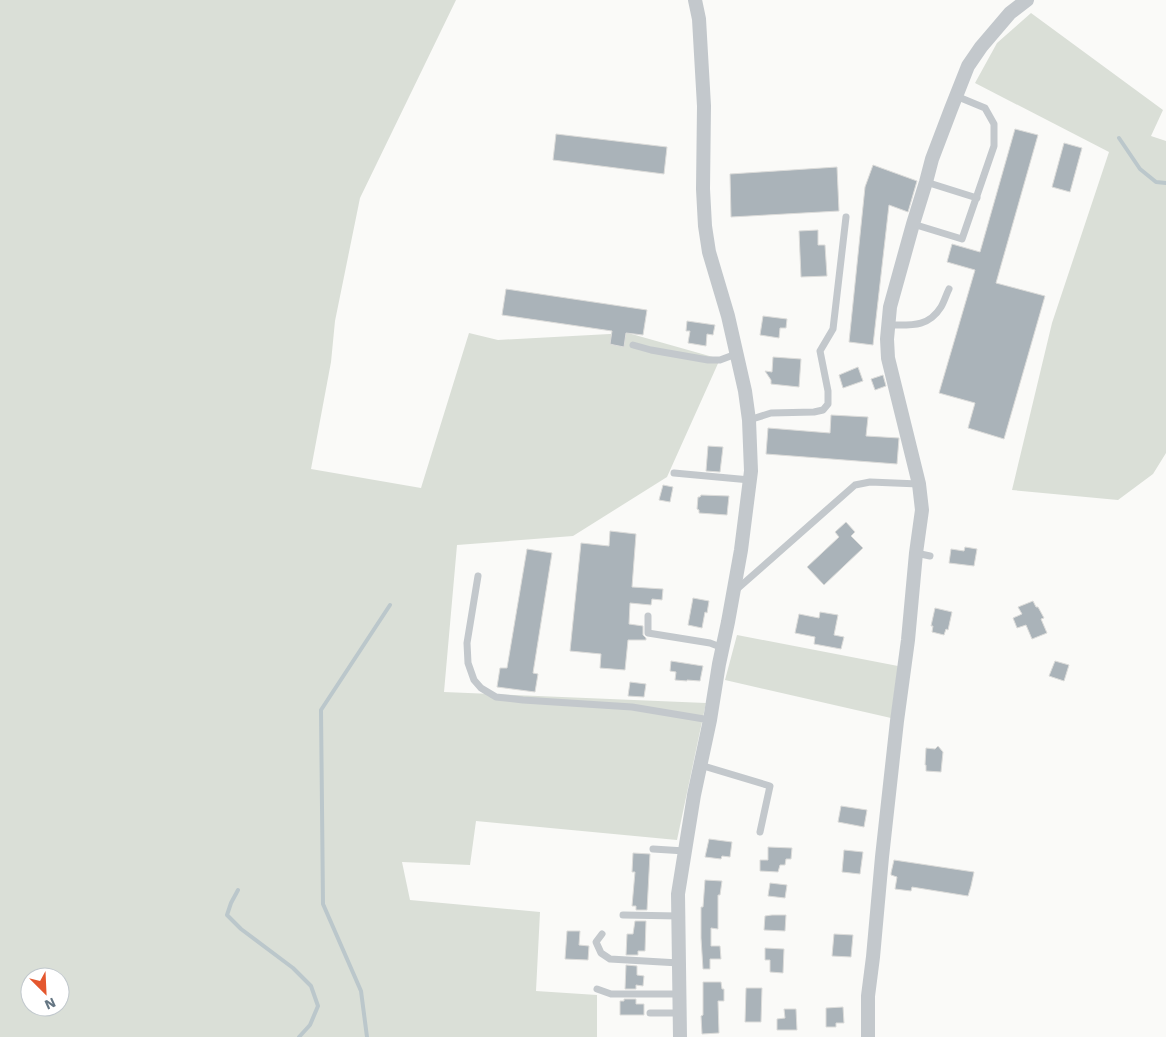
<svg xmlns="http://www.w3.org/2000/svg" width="1166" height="1037" font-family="'Work Sans',sans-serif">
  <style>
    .green { fill: #dadfd7; fill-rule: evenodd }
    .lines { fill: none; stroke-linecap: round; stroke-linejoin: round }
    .stream { stroke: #bbc7cb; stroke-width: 4 }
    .building { fill: #aab3b9; stroke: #dcdcda }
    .service { stroke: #c3c8cc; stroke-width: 7 }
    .minor { stroke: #c3c8cc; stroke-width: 14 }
  </style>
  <rect width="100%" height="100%" fill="#fafaf8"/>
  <g class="green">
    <path d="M 0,0 L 456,0 L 360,198 L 335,321 L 331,362 L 311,469 L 421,488 L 469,333 L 498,340 L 628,333 L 720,359 L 667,477 L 573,536 L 457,545 L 444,692 L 706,703 L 677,840 L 476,821 L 470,865 L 402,862 L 410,900 L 540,912 L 536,991 L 597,995 L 597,1037 L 0,1037 ZM 30,977 L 60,977 L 60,1007 L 30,1007 Z"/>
    <polygon points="1031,13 1163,110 1151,136 1166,141 1166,453 1153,474 1118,500 1012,490 1052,323 1109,152 975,83 997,43"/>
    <polygon points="737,635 898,666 891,718 725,680"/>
  </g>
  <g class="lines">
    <g class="stream">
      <polyline points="1119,138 1140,169 1156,182 1166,183"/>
      <polyline points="238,890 231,903 227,915 241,929 293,968 311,986 318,1006 310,1025 299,1037"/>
      <polyline points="367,1037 361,991 323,904 321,710 390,605"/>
    </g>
  </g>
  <g class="building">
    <polygon points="1015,129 1038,135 996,283 1045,296 1004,439 968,428 975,403 939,393 975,270 947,262 952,244 980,252"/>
    <polygon points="556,134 667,147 664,174 553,160"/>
    <polygon points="1064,143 1082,148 1070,192 1052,187"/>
    <polygon points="873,165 917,181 908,212 889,205 873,345 849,342 865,187"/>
    <polygon points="837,167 839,211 731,217 730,174"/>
    <polygon points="818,230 818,245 825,245 827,276 801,277 799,231"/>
    <polygon points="506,289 647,310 643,335 626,333 624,347 614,345 610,344 612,331 502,315"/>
    <polygon points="763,316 787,319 786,328 780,328 779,338 760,335"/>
    <polygon points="687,321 715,325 713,335 707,334 706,346 688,343 690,331 686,331"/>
    <polygon points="773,357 801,359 799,387 771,384 771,380 765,371 772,372"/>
    <polygon points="858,367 863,381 843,388 839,375"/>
    <polygon points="883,375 886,386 875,390 871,379"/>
    <polygon points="831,415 868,417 866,436 899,438 897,464 766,454 768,428 830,433"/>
    <polygon points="708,446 723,447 720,472 706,471"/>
    <polygon points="663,485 673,487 670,502 659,500"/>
    <polygon points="701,495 729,496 727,515 699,513 699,510 697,509 698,497 700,497"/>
    <polygon points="846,522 855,532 851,536 863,548 824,585 807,567 839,537 835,532"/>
    <polygon points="610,531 636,534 632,587 663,589 662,600 652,599 651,605 630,603 629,624 643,626 643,635 646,638 646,640 628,640 625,670 600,668 601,654 570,651 581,543 609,546"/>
    <polygon points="965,547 977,549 974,566 949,563 951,549 964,551"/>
    <polygon points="527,549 552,553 533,673 538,674 535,692 497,687 500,668 507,668"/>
    <polygon points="693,598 709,601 707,613 705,612 702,628 688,625"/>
    <polygon points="1033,601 1036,607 1038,607 1044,618 1041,619 1047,633 1032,639 1026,625 1017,628 1013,618 1022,614 1018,607"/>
    <polygon points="935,608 952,612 948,630 946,629 944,635 932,632 933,626 931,626"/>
    <polygon points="820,612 838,615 834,635 844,637 841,649 814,644 815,637 795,633 799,614 819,618"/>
    <polygon points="671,661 703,666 700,681 687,680 687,681 675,680 676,672 670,671"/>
    <polygon points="1055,661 1069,665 1064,681 1049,676"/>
    <polygon points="630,682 646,684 644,697 628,696"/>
    <polygon points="938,746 943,752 941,772 926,771 926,765 925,765 926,748 935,749"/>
    <polygon points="841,806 867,810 864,827 838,822"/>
    <polygon points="709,839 732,842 730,857 722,856 721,859 705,857"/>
    <polygon points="768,847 792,848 791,859 786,859 785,865 780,865 778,872 760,871 760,860 768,860"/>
    <polygon points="844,850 863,852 860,874 842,872"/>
    <polygon points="633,853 650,854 647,910 636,910 636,906 632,906 635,872 632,872"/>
    <polygon points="894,860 974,872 971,886 968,896 912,887 911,891 895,889 897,877 891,875 891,873"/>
    <polygon points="705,880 722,881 720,895 718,895 718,929 711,928 711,946 720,946 721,959 710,959 710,969 703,969 701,938 701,907 703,907"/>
    <polygon points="770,883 787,885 785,898 768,896"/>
    <polygon points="772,915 786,915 785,931 764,930 765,916"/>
    <polygon points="635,921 646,921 645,951 638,951 638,955 626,955 627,934 633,934"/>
    <polygon points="567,931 580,931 579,945 589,946 588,960 565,959"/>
    <polygon points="834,934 853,935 851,957 832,956"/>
    <polygon points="765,948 784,949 783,973 770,972 770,960 765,960"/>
    <polygon points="626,965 637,966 637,975 644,976 643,986 636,985 636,989 625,989"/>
    <polygon points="703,982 721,982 722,989 724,989 724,1001 718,1001 719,1033 702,1034 701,1016 703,1015"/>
    <polygon points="746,988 762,988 761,1022 745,1022"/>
    <polygon points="624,999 636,999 636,1004 644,1004 644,1015 620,1015 620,1001 624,1001"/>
    <polygon points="843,1007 844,1023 836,1023 836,1027 826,1027 826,1008"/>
    <polygon points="784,1009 796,1009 797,1030 777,1030 777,1019 785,1018"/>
  </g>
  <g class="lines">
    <g class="service">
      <polyline points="926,182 977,198"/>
      <polyline points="913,224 962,239 994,146 994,124 985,108 956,96"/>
      <path d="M 888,325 C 910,325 928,328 941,307 C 944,302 946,295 949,289"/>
      <polyline points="633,345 651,350 708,360 720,360 736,354"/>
      <polyline points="749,420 771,413 814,412 823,410 828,404 828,391 820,351 833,329 846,217"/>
      <polyline points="674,473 750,480"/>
      <polyline points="916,553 930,556"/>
      <polyline points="478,576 467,643 468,663 474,680 481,688 496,697 523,700 632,707 710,720"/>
      <polyline points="736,590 855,485 870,482 919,484"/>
      <polyline points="648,616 648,633 710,643 723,648"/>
      <polyline points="700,765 770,786 760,832"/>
      <polyline points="653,849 685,851"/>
      <polyline points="623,915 679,916"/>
      <polyline points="602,934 596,942 601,953 610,959 679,963"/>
      <polyline points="597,989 611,994 680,994"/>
      <polyline points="650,1013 680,1013"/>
    </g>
    <g class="minor">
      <polyline points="680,1037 678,894 694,795 710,720 719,664 728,622 741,550 751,471 749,420 745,391 728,316 709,252 705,226 703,189 704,106 701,54 699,19 695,0"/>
      <polyline points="868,1037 868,996 873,957 882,857 897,721 908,640 916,553 922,510 919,484 888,358 887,339 890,307 913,224 926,182 932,159 951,109 968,66 981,47 1010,13 1027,0"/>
    </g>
  </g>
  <g transform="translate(45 992) rotate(156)"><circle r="24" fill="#ffffff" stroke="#c1c8cd"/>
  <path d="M0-4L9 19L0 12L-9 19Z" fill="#e4572e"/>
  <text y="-8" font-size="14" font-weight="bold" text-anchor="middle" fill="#657683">N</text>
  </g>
</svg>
